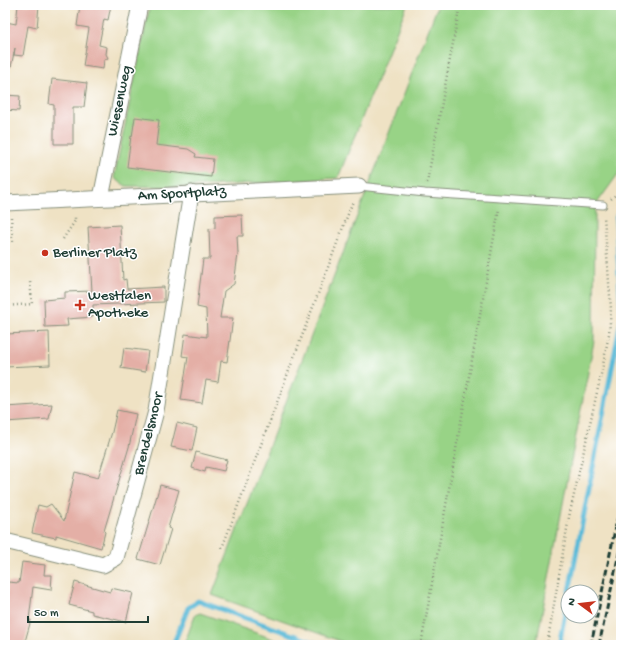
<svg xmlns="http://www.w3.org/2000/svg" width="626" height="650" font-family="'Gochi Hand',sans-serif">
  <style>
    .green { fill: #98d386; stroke: #5c885d }
    .lines { fill: none; stroke-linecap: round; stroke-linejoin: round }
    .stream { stroke: #5abad8; stroke-width: 5 }
    .building { fill: #e4afa6 }
    .service-casing { stroke: #87907c; stroke-width: 9 }
    .minor-casing { stroke: #87907c; stroke-width: 17 }
    .path { stroke: #87907c; stroke-width: 2.5; stroke-dasharray: 1 3; stroke-linecap: butt }
    .service { stroke: #fff; stroke-width: 7 }
    .minor { stroke: #fff; stroke-width: 15 }
    .rail { stroke: #1f3d34; stroke-width: 3; stroke-dasharray: 6 3; stroke-linecap: butt }
    .poi-dot { fill: #c8321e; stroke: #fff; stroke-width: 1.5 }
    .labels { text-anchor: middle; dominant-baseline: central; stroke-width: 3; stroke-linejoin: round; paint-order: stroke }
    .street-label { font-size: 15px; fill: #1f3d34; stroke: #fff }
    .poi-label { font-size: 15px; fill: #1f3d34; stroke: #fff; text-anchor: start }
  </style>
  <rect width="100%" height="100%" fill="#fff"/>
  <filter id="ink" filterUnits="userSpaceOnUse"><feTurbulence type="fractalNoise" baseFrequency=".025" numOctaves="2"/><feDisplacementMap in="SourceGraphic" scale="8" xChannelSelector="R" yChannelSelector="G"/><feConvolveMatrix kernelMatrix="1 2 1 2 8 2 1 2 1" color-interpolation-filters="sRGB"/></filter>
  <filter id="wash" filterUnits="userSpaceOnUse"><feTurbulence type="fractalNoise" baseFrequency=".012" numOctaves="4" result="noise"/><feDisplacementMap in="SourceGraphic" scale="16" xChannelSelector="R" yChannelSelector="G"/><feGaussianBlur stdDeviation="0.9" result="paint"/><feColorMatrix in="noise" values="0 0 0 0 0 0 0 0 0 0 0 0 0 0 0 0 0 1.4 0 .05"/><feComposite in="paint" operator="in"/></filter>
  <g filter="url(#wash)">
    <rect width="100%" height="100%" fill="#efe2c4"/>
    <g class="green">
      <polygon points="150,5 407,5 338,178 188,187 126,186 114,178"/>
      <polygon points="438,5 621,5 621,170 595,206 594,341 536,645 351,645 212,595"/>
      <polygon points="200,613 290,645 184,645 195,615"/>
    </g>
    <g class="lines">
      <g class="stream">
        <polyline points="621,206 616,219 621,309"/>
        <polyline points="569,592 621,321"/>
        <polyline points="173,645 188,608 198,601 321,645"/>
        <polyline points="559,645 568,597"/>
      </g>
    </g>
    <g id="blocks">
      <g class="building">
        <polygon points="18,5 39,5 37,28 28,26 23,56 14,55 15,48 11,67 5,66 5,30 6,22 16,24"/>
        <polygon points="80,5 111,5 108,20 104,19 99,45 107,47 106,54 108,58 104,60 103,69 83,66 89,28 77,26"/>
        <polygon points="52,79 87,83 84,107 73,107 73,144 54,144 54,105 49,104"/>
        <polygon points="5,95 20,96 19,111 5,110"/>
        <polygon points="135,117 159,120 156,145 188,149 196,154 195,157 213,159 211,177 127,167 131,136 132,137"/>
        <polygon points="242,215 243,236 237,236 238,254 234,284 224,291 220,318 233,318 227,362 221,361 218,382 206,380 202,403 181,400 188,357 182,356 185,334 207,337 206,309 197,307 203,259 210,259 209,229 215,228 215,216"/>
        <polygon points="120,225 123,280 126,279 127,289 164,287 164,302 93,305 93,317 67,319 68,326 45,327 44,300 65,298 65,292 92,291 88,227"/>
        <polygon points="49,332 50,365 5,367 5,334"/>
        <polygon points="124,348 148,351 145,372 121,368"/>
        <polygon points="52,404 49,419 5,422 5,407"/>
        <polygon points="117,410 136,414 129,447 104,531 105,532 101,548 56,535 56,538 32,533 38,505 46,507 51,504 64,521 75,472 98,478 112,432"/>
        <polygon points="177,423 197,428 192,451 171,447"/>
        <polygon points="196,452 227,460 224,471 206,467 205,472 192,468"/>
        <polygon points="160,485 179,490 168,528 171,529 160,565 138,559"/>
        <polygon points="22,562 45,565 44,575 52,575 51,590 33,587 29,620 31,620 24,645 14,645 5,643 5,602 8,582 19,583"/>
        <polygon points="75,582 110,592 111,588 133,593 126,622 92,614 92,611 69,605"/>
      </g>
    </g>
  </g>
  <g filter="url(#ink)">
    <use href="#blocks" fill-opacity="0" stroke="#87907c" stroke-width="1"/>
    <g class="lines">
      <g class="service-casing">
        <polyline id="service" points="359,186 425,193 603,205"/>
      </g>
      <g class="minor-casing">
        <g id="minor">
          <polyline points="101,198 140,5"/>
          <polyline points="5,203 359,186"/>
          <polyline points="5,541 103,565 116,558 156,411 191,193"/>
        </g>
      </g>
      <g class="path">
        <polyline points="427,183 460,5"/>
        <polyline points="611,199 621,190"/>
        <polyline points="11,217 13,242"/>
        <polyline points="63,239 75,221 75,215"/>
        <polyline points="5,306 32,304 30,281"/>
        <polyline points="222,548 353,201"/>
        <polyline points="421,645 499,209"/>
        <polyline points="547,645 569,517 602,370 609,334 611,309 604,216"/>
        <polyline points="620,645 621,638"/>
      </g>
      <use href="#service" class="service"/>
      <use href="#minor" class="minor"/>
      <g class="rail">
        <polyline points="591,645 621,501"/>
        <polyline points="599,645 621,544"/>
      </g>
    </g>
  </g>
  <g class="poi-dot">
    <circle cx="45" cy="253" r="4"/>
    <path d="M78 299h4v4h4v4h-4v4h-4v-4h-4v-4h4z"/>
  </g>
  <g class="labels">
    <g class="street-label">
      <text transform="translate(120 101) rotate(-78)">Wiesenweg</text>
      <text transform="translate(182 194) rotate(-3)">Am Sportplatz</text>
      <text transform="translate(149 434) rotate(-76)">Brendelsmoor</text>
    </g>
    <g class="poi-label">
      <text x="53" y="253">Berliner Platz</text>
      <text x="88" y="296">Westfalen<tspan x="88" dy="17">Apotheke</tspan></text>
    </g>
  </g>
  <rect width="626" height="650" fill="none" stroke="#fff" stroke-width="20"/>
  <g transform="translate(580 604) rotate(285)"><circle r="19" fill="#ffffff" stroke="#a5b1ae"/>
  <path d="M0-3L7 15L0 10L-7 15Z" fill="#c8321e"/>
  <text y="-6" font-size="11" font-weight="bold" text-anchor="middle" fill="#1f3d34">N</text>
  </g>
  <path d="M28 616v6h120v-6" fill="none" stroke="#1f3d34" stroke-width="2"/>
  <text x="34" y="616" font-size="12" fill="#1f3d34" stroke="#ffffff" stroke-width="3" paint-order="stroke">50 m</text>
</svg>
